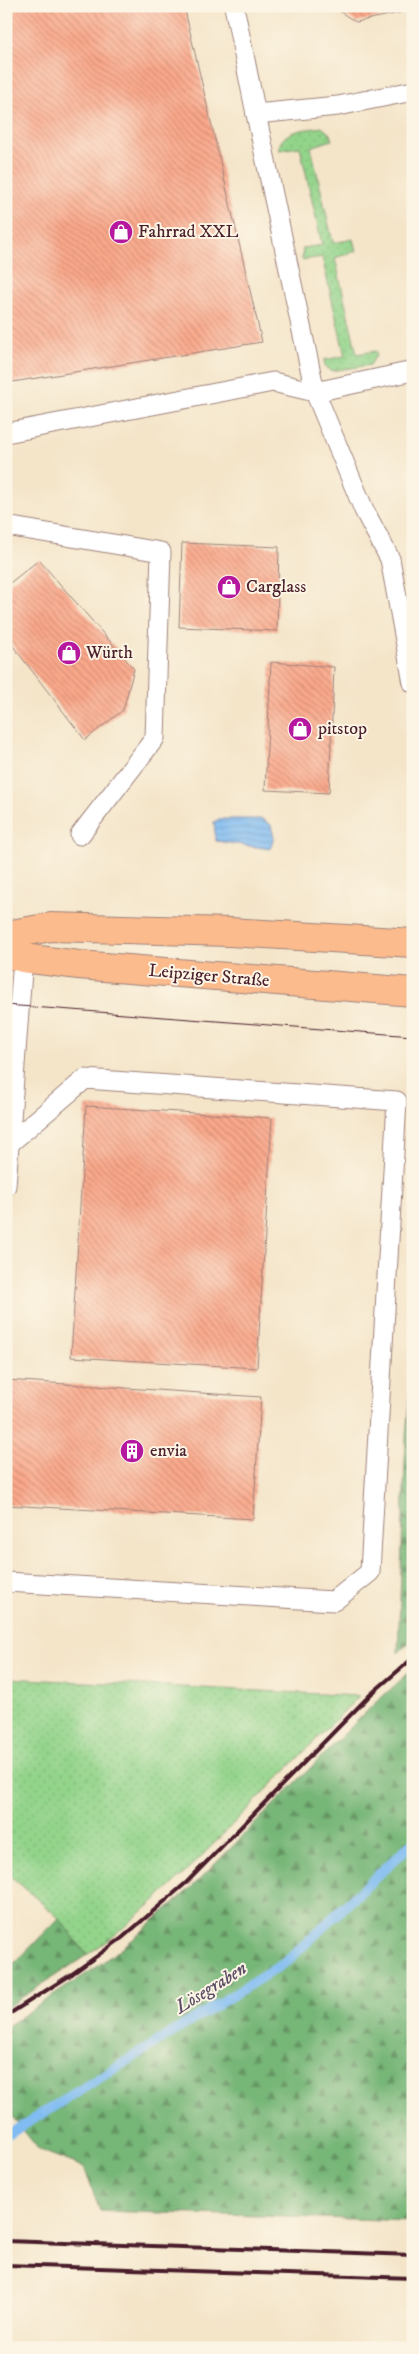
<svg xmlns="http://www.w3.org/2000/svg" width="419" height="2354" font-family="'IM FELL DW Pica',serif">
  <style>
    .grass { fill: url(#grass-dots); stroke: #6e7a5b }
    .forest { fill: url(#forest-firs); stroke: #606a51 }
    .water { fill: url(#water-rules); stroke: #656e8e }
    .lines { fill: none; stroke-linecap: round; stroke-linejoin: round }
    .stream { stroke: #80bcf2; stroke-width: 10 }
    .building { fill: url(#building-back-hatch) }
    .lane-casing { stroke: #9f827a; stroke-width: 21 }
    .primary-casing { stroke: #9f827a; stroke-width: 30 }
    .lane { stroke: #fff; stroke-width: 19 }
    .primary { stroke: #fbbb8d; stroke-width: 28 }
    .tram { stroke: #4a1f2b; stroke-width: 1 }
    .rail { stroke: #4a1f2b; stroke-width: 4 }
    .labels { text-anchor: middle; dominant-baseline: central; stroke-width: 4; stroke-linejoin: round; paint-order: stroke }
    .poi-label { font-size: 18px; fill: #4a1f2b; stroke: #fcf5e5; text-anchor: start }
    .street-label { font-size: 18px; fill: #4a1f2b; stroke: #fcf5e5 }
    .water-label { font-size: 19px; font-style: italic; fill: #5a4e67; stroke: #fcf5e5 }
  </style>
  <defs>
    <pattern id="grass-dots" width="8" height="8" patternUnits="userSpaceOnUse" patternTransform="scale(1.25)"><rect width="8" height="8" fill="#93d48b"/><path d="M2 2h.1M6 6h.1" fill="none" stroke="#80b678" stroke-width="1.8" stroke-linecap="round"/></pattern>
    <pattern id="forest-firs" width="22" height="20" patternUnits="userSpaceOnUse" patternTransform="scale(1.25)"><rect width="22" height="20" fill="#76b677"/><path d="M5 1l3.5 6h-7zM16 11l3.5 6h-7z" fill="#639362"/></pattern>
    <pattern id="water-rules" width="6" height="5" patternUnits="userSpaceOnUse" patternTransform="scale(1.25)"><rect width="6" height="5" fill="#80bcf2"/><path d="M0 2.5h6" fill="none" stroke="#70a1d0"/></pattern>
    <pattern id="building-back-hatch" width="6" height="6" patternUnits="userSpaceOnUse" patternTransform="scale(1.25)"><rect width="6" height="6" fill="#fba98b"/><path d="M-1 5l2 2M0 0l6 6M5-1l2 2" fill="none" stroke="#cd8972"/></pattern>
  </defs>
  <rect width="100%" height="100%" fill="#fcf5e5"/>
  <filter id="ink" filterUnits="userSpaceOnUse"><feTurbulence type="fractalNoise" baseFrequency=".02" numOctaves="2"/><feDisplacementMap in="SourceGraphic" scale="10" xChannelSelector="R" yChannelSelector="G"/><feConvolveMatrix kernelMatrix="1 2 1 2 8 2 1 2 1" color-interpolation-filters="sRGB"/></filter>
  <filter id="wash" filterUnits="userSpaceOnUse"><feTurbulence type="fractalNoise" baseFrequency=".0096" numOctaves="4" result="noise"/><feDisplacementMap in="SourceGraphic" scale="20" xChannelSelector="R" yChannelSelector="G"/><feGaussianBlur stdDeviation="1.12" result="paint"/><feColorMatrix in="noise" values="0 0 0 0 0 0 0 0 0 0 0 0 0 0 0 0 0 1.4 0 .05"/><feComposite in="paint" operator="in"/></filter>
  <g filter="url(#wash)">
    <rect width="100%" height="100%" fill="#f4e5c9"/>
    <g class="grass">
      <path d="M 322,127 L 330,134 L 332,140 L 311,147 L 333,243 L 353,239 L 356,251 L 335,258 L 357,354 L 376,351 L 377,354 L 370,365 L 331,371 L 325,366 L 324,360 L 345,356 L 322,257 L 302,260 L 303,248 L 322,245 L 300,147 L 279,150 C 280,129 306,130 322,127 Z"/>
      <polygon points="6,1678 359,1696 175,1883 115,1935 87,1955 59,1918 6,1872"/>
    </g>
    <g class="forest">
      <polygon points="413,1356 413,1639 398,1653 406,1436"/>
      <polygon points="413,1669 413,2221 100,2211 84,2167 39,2150 11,2115 6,2091 6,2027 95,1968 132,1940 193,1886 373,1705"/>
      <polygon points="59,1918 87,1955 6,2008 6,1966 16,1962"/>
    </g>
    <polygon class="water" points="219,819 262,819 271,825 274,838 270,849 216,841 214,822"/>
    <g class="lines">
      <polyline class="stream" points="6,2136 286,1962 413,1842"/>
    </g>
    <g id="blocks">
      <g class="building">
        <polygon points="6,6 184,6 262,342 6,383"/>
        <polygon points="331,6 413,6 413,10 356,22"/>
        <polygon points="182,543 279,547 277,631 179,627"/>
        <polygon points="39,560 134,669 123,710 85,740 6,637 6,586"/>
        <polygon points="271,662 334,667 329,793 265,790"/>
        <polygon points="86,1106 272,1118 257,1368 71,1357"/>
        <polygon points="6,1380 261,1397 253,1519 6,1505"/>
      </g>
    </g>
  </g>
  <g filter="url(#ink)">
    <use href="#blocks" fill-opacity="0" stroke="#9f827a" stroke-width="1"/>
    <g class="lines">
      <g class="lane-casing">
        <g id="lane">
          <polyline points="234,6 256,114 338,106 413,91"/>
          <polyline points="256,114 315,392 413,371"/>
          <polyline points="6,433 273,382 315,392 364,510 390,559 413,683"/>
          <polyline points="6,526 161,552 155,738 80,835"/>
          <polyline points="6,1186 23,958"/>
          <polyline points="6,1582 334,1601 370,1572 397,1101 85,1079 10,1143"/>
        </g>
      </g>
      <g class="primary-casing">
        <g id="primary">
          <polyline points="6,935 51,927 230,932 413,943"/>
          <polyline points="6,953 23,958 79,965 413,992"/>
        </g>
      </g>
      <use href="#lane" class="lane"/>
      <use href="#primary" class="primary"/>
      <polyline class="tram" points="6,1005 413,1036"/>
      <g class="rail">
        <polyline points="6,2016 72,1974 122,1938 187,1882 371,1694 413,1658"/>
        <polyline points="6,2241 413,2255"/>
        <polyline points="6,2265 413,2278"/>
      </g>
    </g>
  </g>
  <defs>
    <g id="shop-disc" transform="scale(1.25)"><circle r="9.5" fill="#b5179e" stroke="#fcf5e5"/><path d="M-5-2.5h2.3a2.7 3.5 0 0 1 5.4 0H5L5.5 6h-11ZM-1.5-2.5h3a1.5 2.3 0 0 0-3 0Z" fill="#fff"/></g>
    <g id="building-disc" transform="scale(1.25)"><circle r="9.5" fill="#b5179e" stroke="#fcf5e5"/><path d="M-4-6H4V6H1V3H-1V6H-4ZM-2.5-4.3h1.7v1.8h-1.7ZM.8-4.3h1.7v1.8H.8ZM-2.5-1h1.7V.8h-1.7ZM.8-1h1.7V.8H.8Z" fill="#fff"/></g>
  </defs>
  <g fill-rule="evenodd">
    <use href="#shop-disc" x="121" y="232"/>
    <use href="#shop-disc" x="229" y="587"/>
    <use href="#shop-disc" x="69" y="653"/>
    <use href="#shop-disc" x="300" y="729"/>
    <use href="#building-disc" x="132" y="1451"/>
  </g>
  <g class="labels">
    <g class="poi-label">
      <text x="138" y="232">Fahrrad XXL</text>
      <text x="246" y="587">Carglass</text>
      <text x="86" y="653">Würth</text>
      <text x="318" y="729">pitstop</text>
      <text x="150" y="1451">envia</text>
    </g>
    <g class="street-label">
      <text transform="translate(209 976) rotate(5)">Leipziger Straße</text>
    </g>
    <g class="water-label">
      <text transform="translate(211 1988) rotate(-32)">Lösegraben</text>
    </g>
  </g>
  <rect width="419" height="2354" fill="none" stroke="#fcf5e5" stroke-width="25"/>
</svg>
